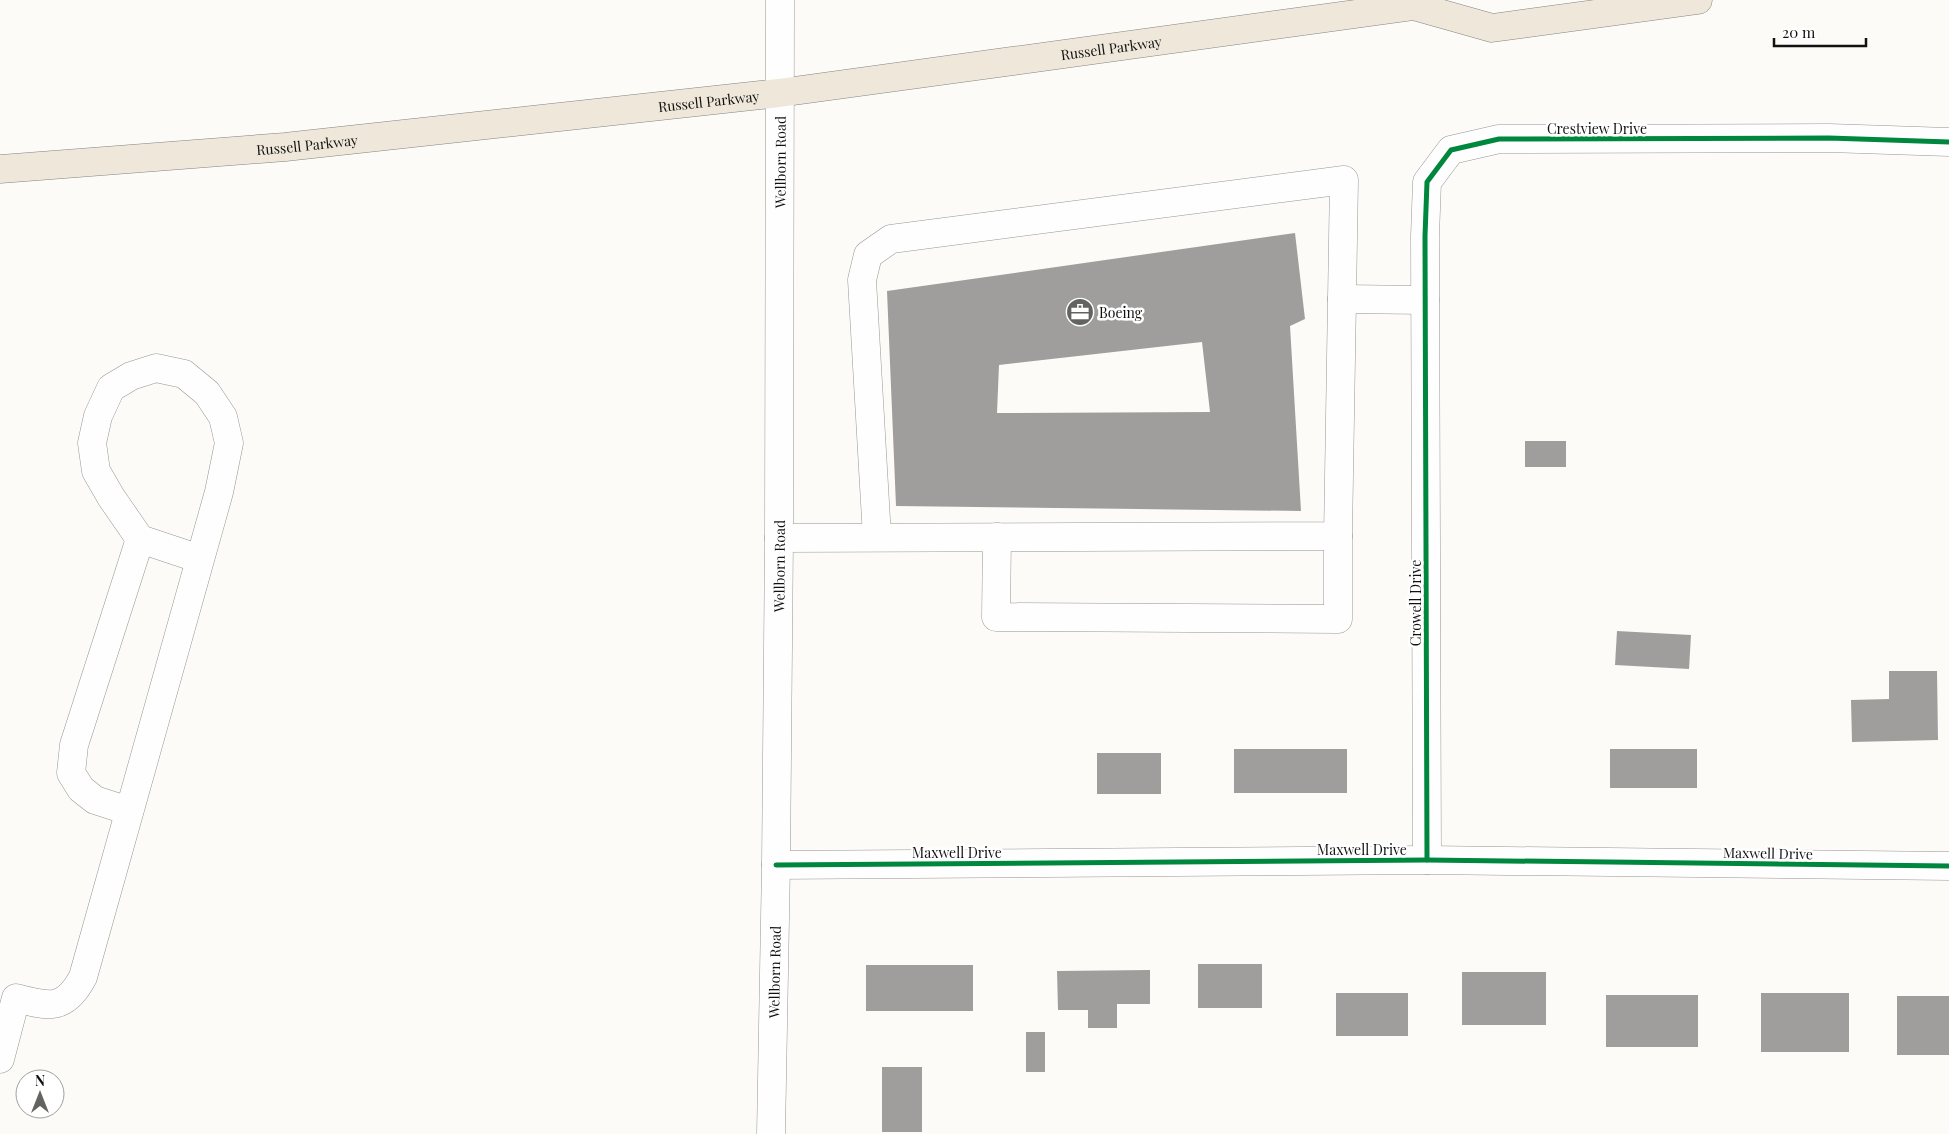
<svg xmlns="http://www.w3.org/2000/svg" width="1949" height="1134" font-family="'Playfair Display',serif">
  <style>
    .building { fill: #a09e9c; fill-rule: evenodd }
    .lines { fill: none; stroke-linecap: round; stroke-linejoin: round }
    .minor-casing { stroke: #979695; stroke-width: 29 }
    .major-casing { stroke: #848482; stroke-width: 29 }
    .minor { stroke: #fffefe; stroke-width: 28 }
    .major { stroke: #eee7da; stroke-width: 28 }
    .cycleway-casing { stroke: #fff; stroke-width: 8 }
    .cycleway { stroke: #00873e; stroke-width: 5 }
    .labels { text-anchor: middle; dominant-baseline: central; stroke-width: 5; stroke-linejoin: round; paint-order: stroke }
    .street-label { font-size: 14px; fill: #111; stroke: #fff }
    .poi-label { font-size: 14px; fill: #111; stroke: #fff; text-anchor: start }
  </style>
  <rect width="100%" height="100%" fill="#fcfbf7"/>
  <g class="building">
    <path d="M 1295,233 L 1305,319 L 1290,326 L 1301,511 L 896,506 L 887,291 ZM 1202,342 L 1210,412 L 997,413 L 999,365 Z"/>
    <rect x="1525" y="441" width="41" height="26"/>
    <polygon points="1617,631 1691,635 1689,669 1615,665"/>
    <polygon points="1889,671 1937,671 1938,740 1852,742 1851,700 1889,699"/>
    <rect x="1234" y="749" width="113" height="44"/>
    <rect x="1610" y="749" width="87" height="39"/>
    <rect x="1097" y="753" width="64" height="41"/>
    <rect x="1198" y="964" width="64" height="44"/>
    <rect x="866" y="965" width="107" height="46"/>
    <polygon points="1150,970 1150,1004 1117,1004 1117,1028 1088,1028 1088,1010 1058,1010 1057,971"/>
    <rect x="1462" y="972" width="84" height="53"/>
    <rect x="1336" y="993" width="72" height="43"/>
    <rect x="1761" y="993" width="88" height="59"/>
    <rect x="1606" y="995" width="92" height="52"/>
    <rect x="1897" y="996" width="52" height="59"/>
    <rect x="1026" y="1032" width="19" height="40"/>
    <rect x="882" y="1067" width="40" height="65"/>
  </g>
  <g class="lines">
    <g class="minor-casing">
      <g id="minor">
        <polyline points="1342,299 1425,300"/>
        <polyline points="997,537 996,617 1338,619 1338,536"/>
        <polyline points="779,538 1338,536 1344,180 891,239 868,255 862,280 877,537"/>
        <polyline points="129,811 95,800 81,789 71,773 74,745 140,539"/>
        <polyline points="1427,860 1425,236 1427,182 1451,150 1499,139 1829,138 1949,142"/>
        <polyline points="776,865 1427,860 1949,866"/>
        <path d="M 0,1059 L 16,998 C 49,1007 65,1011 83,977 L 219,492 L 229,443 L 223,417 L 207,393 L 184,374 L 156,368 L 131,376 L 111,388 L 98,416 L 92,443 L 96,471 L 111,497 L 140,539 L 200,559"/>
        <path id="s1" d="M 771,1134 L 776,865 L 779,538 L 780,0"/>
      </g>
    </g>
    <g class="major-casing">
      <g id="major">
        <path id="s2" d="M 0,169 L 285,147 L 779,93 L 1414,6 L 1492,28 L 1698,0"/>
      </g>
    </g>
    <use href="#minor" class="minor"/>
    <use href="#major" class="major"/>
    <g class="cycleway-casing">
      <g id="cycleway">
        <polyline points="1427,860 1425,236 1427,182 1451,150 1499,139 1829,138 1949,142"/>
        <polyline points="776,865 1427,860 1949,866"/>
      </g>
    </g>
    <use href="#cycleway" class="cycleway"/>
  </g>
  <defs>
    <g id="office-disc" transform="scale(1.4375)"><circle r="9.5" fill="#636362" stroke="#fff"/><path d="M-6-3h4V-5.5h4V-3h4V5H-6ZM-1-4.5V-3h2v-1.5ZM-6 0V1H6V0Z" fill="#fff"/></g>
  </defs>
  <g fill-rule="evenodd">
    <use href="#office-disc" x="1080" y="312"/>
  </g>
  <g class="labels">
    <g class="street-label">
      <text stroke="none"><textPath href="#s2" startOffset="1118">Russell Parkway</textPath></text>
      <text stroke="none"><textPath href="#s2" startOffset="712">Russell Parkway</textPath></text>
      <text x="1597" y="128">Crestview Drive</text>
      <text stroke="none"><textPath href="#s2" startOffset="308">Russell Parkway</textPath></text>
      <text stroke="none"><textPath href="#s1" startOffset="972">Wellborn Road</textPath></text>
      <text stroke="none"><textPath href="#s1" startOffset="568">Wellborn Road</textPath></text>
      <text transform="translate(1415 603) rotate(-90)">Crowell Drive</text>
      <text x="1362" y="849">Maxwell Drive</text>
      <text x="957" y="852">Maxwell Drive</text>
      <text transform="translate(1768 853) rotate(1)">Maxwell Drive</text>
      <text stroke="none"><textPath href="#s1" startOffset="162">Wellborn Road</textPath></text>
    </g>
    <g class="poi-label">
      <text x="1099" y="312">Boeing</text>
    </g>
  </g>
  <g transform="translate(40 1094)"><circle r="24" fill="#ffffff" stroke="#a0a0a0"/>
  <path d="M0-4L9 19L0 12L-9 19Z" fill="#636362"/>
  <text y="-8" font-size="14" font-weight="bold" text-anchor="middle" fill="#111111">N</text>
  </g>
  <path d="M1774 38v8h92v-8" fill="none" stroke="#111111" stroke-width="2.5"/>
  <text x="1782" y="38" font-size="15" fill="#111111" stroke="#ffffff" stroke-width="4" paint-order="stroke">20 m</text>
</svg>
